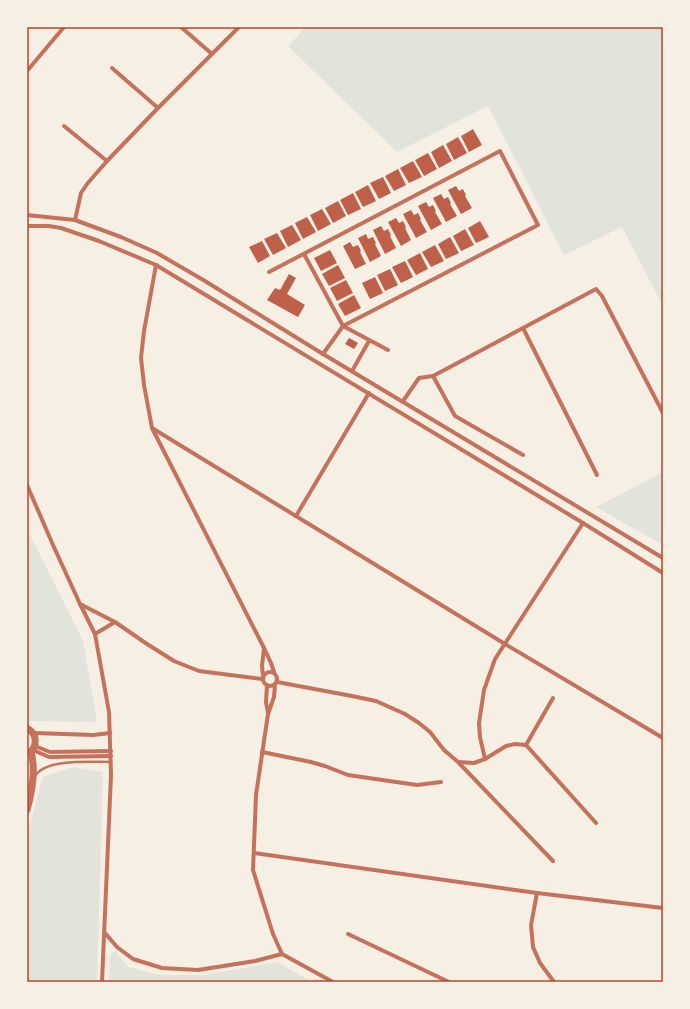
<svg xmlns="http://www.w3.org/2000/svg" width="690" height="1009" font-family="'Noto Sans',sans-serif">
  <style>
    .green { fill: #e2e4dc }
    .building { fill: #bf614a }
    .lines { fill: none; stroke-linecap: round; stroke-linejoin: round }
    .service { stroke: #c5725c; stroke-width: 2.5 }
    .minor { stroke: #c5725c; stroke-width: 4 }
    .tertiary { stroke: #c5725c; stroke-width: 7 }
    .neatline { fill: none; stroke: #b5482f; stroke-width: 1.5 }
  </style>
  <rect width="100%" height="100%" fill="#f6efe4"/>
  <g class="green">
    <polygon points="306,27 663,27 663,306 622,227 564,255 488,106 397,152 288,46"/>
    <polygon points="663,472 663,545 596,507"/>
    <polygon points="27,529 83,641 97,722 29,721 27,715"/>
    <polygon points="73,767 103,772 97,982 27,982 27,835 43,777"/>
    <polygon points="115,951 128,967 158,975 203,975 277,962 312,982 109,982 110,955"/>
  </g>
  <g class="building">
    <polygon points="473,129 482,145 469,152 461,136"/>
    <polygon points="458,137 467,153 454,160 446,144"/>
    <polygon points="443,145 452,161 439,168 431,152"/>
    <polygon points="428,153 437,169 424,176 415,160"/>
    <polygon points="413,161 422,177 409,183 400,168"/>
    <polygon points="398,169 406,185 394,191 385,176"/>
    <polygon points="383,177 391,193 379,199 370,183"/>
    <polygon points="368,185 376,201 363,207 355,192"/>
    <polygon points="456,186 459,191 463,189 466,195 465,196 472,208 461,214 448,190"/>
    <polygon points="353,193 361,209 348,215 340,200"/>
    <polygon points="441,194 444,199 448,197 451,203 450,204 457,216 446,222 433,198"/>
    <polygon points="338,201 346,216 333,223 325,208"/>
    <polygon points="426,202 429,207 433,205 436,211 435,212 442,224 431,230 418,206"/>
    <polygon points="322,209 331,224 318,231 310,215"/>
    <polygon points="411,210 414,215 418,213 421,219 420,220 427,232 416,238 403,214"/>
    <polygon points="307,217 316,232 303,239 295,223"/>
    <polygon points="396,218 399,223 403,221 406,227 405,228 411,240 401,246 388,222"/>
    <polygon points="480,221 489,237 476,243 468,228"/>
    <polygon points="292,225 301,240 288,247 280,231"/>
    <polygon points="381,226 384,231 388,229 391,235 390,236 396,248 385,254 373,230"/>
    <polygon points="465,229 474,245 461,251 453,236"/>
    <polygon points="277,233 286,248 273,255 264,239"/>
    <polygon points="366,234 368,239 373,237 376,243 375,244 381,256 370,262 358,238"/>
    <polygon points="450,237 459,253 446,259 438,244"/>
    <polygon points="262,241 270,256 258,263 249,247"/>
    <polygon points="350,242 353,247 358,245 361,251 360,252 366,264 355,269 343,246"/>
    <polygon points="435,245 444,261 431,267 422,252"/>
    <polygon points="330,250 337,263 321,271 314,258"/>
    <polygon points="420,253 428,269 416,275 407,260"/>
    <polygon points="405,261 413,277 401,283 392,267"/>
    <polygon points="338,265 345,278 329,286 322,274"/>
    <polygon points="390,269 398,285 385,291 377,275"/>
    <polygon points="289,274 296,278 287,294 305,305 298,317 267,300 275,288 280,290"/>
    <polygon points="375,277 383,293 370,299 362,283"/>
    <polygon points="346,280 353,293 337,301 330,288"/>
    <polygon points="354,295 361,308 345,316 338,304"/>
    <polygon points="349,338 358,343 354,349 345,344"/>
  </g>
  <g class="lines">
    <path class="service" d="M 35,776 C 46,758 92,762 111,762"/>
    <g class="minor">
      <polyline points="181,27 212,54"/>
      <polyline points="112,68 158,108"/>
      <polyline points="27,71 64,27"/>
      <polyline points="64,126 107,161"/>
      <polyline points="27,215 75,220 121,237 157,253 205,281 323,354 663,558"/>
      <polyline points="75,220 81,193 87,184 107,161 158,108 239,27"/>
      <polyline points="27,226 49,226 61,228 99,241 156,265 583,523 663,573"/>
      <polyline points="304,254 343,326 388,350"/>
      <polyline points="156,265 144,331 141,358 144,385 152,428 264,648 271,663 274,672"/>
      <polyline points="269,272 500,151 538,225 343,326 323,354"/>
      <polyline points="523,328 597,475"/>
      <polyline points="352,371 369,341"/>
      <polyline points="433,376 455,416 523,455"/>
      <polyline points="403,401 419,378 433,376 596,289 602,296 663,413"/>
      <polyline points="152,428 505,644 663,738"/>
      <polyline points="27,485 53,545 80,604 95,634 109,712 111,775 102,982"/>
      <polyline points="296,516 369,393"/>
      <polyline points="80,604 115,622 147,644 174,661 199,671 262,679"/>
      <polyline points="95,634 115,622"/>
      <circle cx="270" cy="679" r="7"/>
      <polyline points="263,676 262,666 264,648"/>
      <polyline points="277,682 352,696 376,701 405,714 419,723 430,732 444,750 458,762 553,861"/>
      <polyline points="275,684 274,697 268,714 256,795 253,870 273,934 282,954 333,982"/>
      <polyline points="267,685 266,702 268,713"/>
      <polyline points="34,733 93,735 110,733"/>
      <polyline points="526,745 553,698"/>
      <polyline points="35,746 50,752 111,751"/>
      <polyline points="33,750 49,757 111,756"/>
      <polyline points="262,752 311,762 325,766 348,775 417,785 441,782"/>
      <polyline points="485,759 506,746 515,744 526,745 596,823"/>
      <polyline points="459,762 474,763 485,759 480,737 479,723 484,690 495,659 583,523"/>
      <polyline points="254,853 537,893 663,908"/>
      <polyline points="537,893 531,925 533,947 540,963 554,982"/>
      <polyline points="105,933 117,947 133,959 162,968 198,970 255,961 282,954"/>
      <polyline points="348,934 449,982"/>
    </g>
    <g class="tertiary">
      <path d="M 27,728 C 38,734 38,748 27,754"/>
      <path d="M 27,810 C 32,792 36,770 31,752"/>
    </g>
  </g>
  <rect width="690" height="1009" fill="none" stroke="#f6efe4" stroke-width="56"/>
  <rect x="28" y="28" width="634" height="953" class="neatline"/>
</svg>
